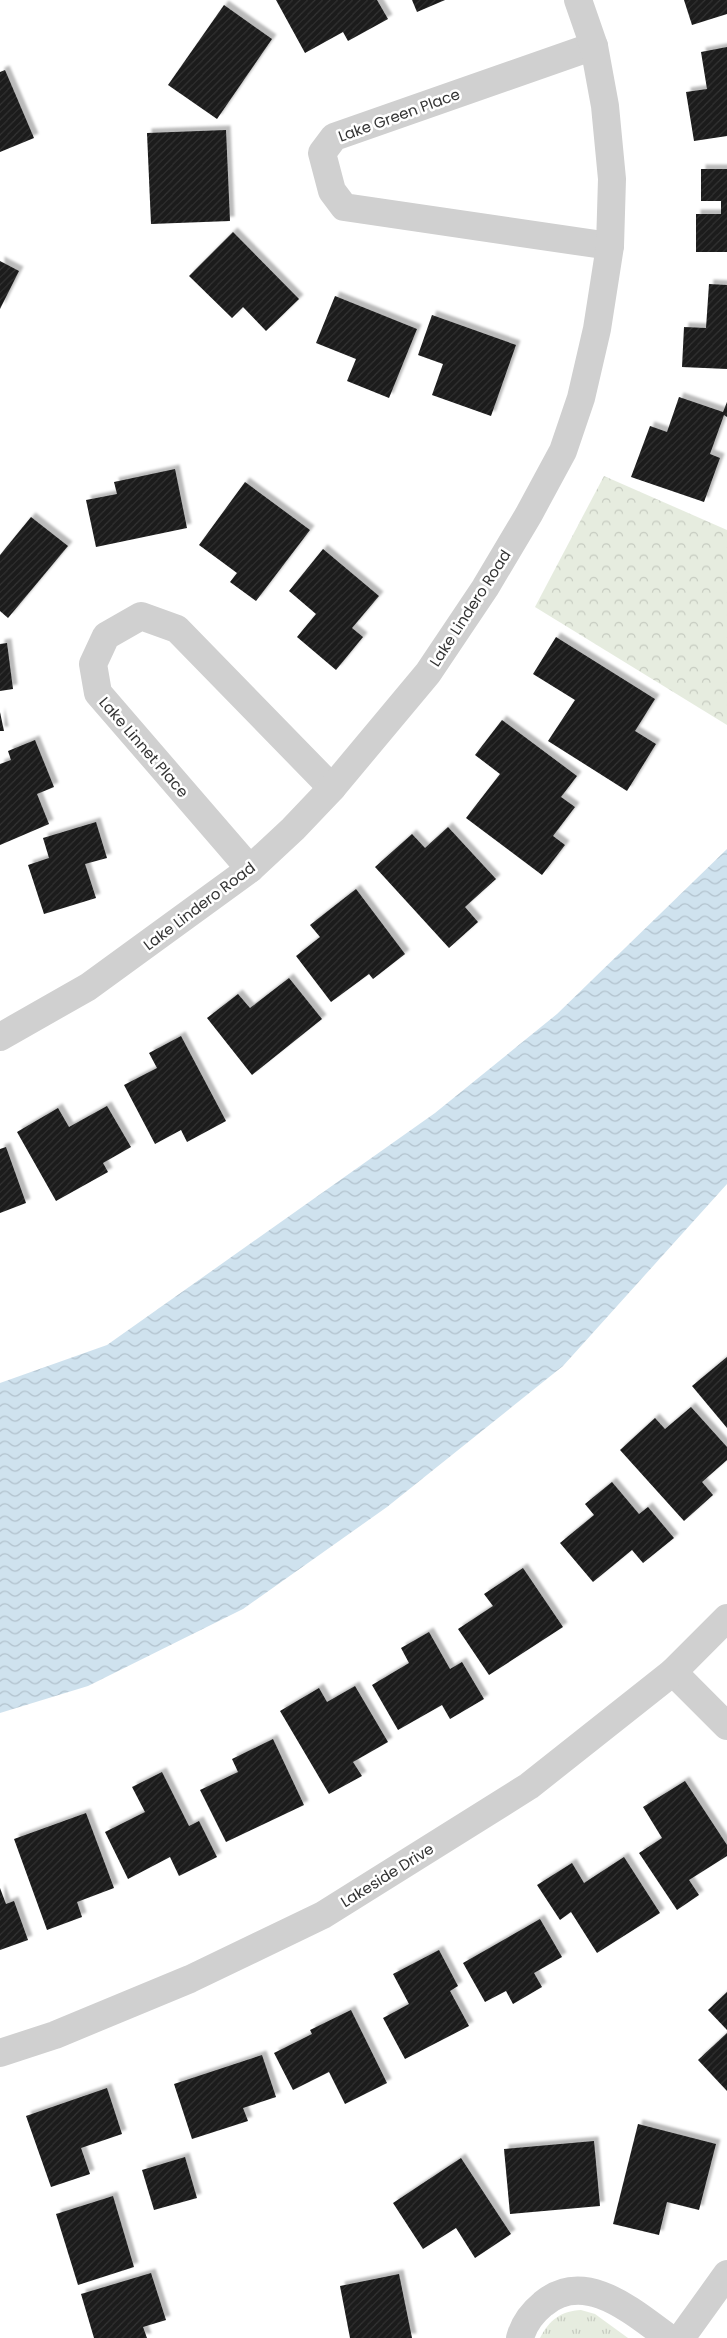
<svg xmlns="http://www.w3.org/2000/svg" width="727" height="2338" font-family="Poppins,sans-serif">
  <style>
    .grass { fill: url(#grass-tufts) }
    .park { fill: url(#park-crowns) }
    .water { fill: url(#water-waves) }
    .building { fill: url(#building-hatch); filter: url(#shadow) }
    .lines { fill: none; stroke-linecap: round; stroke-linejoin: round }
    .minor { stroke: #d0d0d0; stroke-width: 28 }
    .labels { text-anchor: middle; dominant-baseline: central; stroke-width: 5; stroke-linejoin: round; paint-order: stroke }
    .street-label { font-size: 15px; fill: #333; stroke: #fff }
  </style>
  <defs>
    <pattern id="grass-tufts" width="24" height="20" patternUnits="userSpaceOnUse" patternTransform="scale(1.25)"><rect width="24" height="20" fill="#e6ecdf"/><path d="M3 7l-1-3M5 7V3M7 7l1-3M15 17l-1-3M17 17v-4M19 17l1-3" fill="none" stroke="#c6cbc0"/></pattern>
    <pattern id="park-crowns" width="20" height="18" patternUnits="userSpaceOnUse" patternTransform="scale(1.25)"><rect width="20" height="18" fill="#e6ecdf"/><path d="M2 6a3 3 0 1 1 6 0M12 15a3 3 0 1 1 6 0" fill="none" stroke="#c6cbc0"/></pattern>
    <pattern id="water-waves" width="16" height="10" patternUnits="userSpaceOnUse" patternTransform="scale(1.25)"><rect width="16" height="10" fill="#cfe2ee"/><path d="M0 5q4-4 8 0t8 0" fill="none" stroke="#b2c2cd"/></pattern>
    <pattern id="building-hatch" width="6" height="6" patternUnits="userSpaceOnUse" patternTransform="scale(1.25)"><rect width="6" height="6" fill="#1a1a1a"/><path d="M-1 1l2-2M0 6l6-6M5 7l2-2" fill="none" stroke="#333"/></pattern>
    <filter id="shadow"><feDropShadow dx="4.5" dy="-4.5" stdDeviation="1" flood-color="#0004"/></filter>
  </defs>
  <rect width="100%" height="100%" fill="#fff"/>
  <path class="grass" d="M 581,2310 L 595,2314 L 628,2338 L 540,2338 C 549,2320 561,2311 581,2310 Z"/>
  <polygon class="park" points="604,476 727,530 727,725 535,607"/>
  <polygon class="water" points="727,849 727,1184 563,1366 387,1507 243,1609 88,1686 0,1713 0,1383 107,1345 435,1113 557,1014"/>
  <g class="building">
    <polygon points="276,0 377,0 388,19 348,41 343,32 305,53"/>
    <polygon points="412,0 445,0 417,12"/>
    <polygon points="684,0 727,0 727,14 692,25"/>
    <polygon points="224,5 272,39 217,119 168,85"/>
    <polygon points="727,47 727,136 694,141 686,92 707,89 701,52"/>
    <polygon points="5,70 34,138 0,152 0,72"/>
    <polygon points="226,130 230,221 151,224 147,133"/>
    <polygon points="701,169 727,169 727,252 696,252 696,214 721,214 721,201 701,201"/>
    <polygon points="233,232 299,299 266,331 243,307 232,318 189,276"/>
    <polygon points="0,261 19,271 0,309"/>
    <polygon points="709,284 727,285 727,369 682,367 684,327 706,328"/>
    <polygon points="335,296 417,329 389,398 347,381 356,359 316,343"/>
    <polygon points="432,315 516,345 491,416 432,395 443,364 418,355"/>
    <polygon points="679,397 723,412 727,402 727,417 724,415 710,454 720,458 704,502 631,477 650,426 667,432"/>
    <polygon points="175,469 187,528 96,547 86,500 117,494 114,482"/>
    <polygon points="245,482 310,530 256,601 230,582 237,573 199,545"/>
    <polygon points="31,517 68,546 8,618 0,611 0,555"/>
    <polygon points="323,549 379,596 352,628 363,637 336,670 297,637 316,614 289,591"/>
    <polygon points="556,637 655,699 635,731 656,744 627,791 548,741 575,700 533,674"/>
    <polygon points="7,643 13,689 0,691 0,644"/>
    <polygon points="0,712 4,731 0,731"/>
    <polygon points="502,720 577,776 561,797 575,807 553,836 565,845 542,875 466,818 500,774 475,755"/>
    <polygon points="35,740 54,787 37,794 49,824 0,845 0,764 11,760 8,751"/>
    <polygon points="96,822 107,858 85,864 96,898 44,914 28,865 49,858 43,838"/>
    <polygon points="448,827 496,879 465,907 478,922 449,948 375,867 412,834 425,848"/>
    <polygon points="356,889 405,954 373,979 369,974 331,1002 296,956 320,937 310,925"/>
    <polygon points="289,978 322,1019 252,1075 207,1018 238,994 250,1008"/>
    <polygon points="181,1036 226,1121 187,1142 181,1130 155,1144 124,1085 157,1068 149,1053"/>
    <polygon points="107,1106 131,1147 103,1163 108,1172 56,1201 17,1132 58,1108 69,1127"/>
    <polygon points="6,1147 26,1203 0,1213 0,1149"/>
    <polygon points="727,1357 727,1428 692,1386"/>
    <polygon points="691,1407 727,1447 727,1460 702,1482 713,1495 684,1521 620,1450 655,1418 665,1429"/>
    <polygon points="612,1482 639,1514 648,1507 674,1538 643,1563 632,1550 593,1582 560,1543 594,1515 585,1504"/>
    <polygon points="523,1568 563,1627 489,1675 458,1629 493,1606 484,1594"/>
    <polygon points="429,1632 450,1669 462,1662 484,1699 450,1719 442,1705 398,1730 372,1685 409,1663 401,1648"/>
    <polygon points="355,1686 388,1742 353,1762 362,1776 329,1794 280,1711 319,1688 327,1702"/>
    <polygon points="273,1739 304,1805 226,1842 200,1790 238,1772 232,1759"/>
    <polygon points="162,1772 189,1826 199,1821 217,1857 179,1876 170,1857 128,1879 105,1832 145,1812 132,1787"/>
    <polygon points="685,1781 727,1845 727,1856 689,1880 699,1895 677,1910 639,1853 662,1838 643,1807"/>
    <polygon points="86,1813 114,1888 77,1902 82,1917 47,1930 14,1839"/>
    <polygon points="624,1857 660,1913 597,1953 571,1912 560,1920 537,1885 572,1863 584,1883"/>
    <polygon points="0,1888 6,1904 14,1901 28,1940 0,1950"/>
    <polygon points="540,1919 562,1957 534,1973 542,1987 513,2004 506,1991 485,2002 463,1963"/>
    <polygon points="439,1950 458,1986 450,1991 469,2026 405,2059 383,2018 409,2004 393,1974"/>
    <polygon points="727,1992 727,2030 708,2010"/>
    <polygon points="351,2010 387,2083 345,2104 329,2072 293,2090 274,2053 312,2034 310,2030"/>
    <polygon points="727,2033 727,2091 698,2060"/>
    <polygon points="262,2055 276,2097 243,2108 248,2121 192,2139 174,2084"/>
    <polygon points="107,2088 122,2134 81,2148 90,2174 51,2187 26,2116"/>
    <polygon points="638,2124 716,2144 699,2210 667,2202 659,2235 613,2224"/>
    <polygon points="594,2141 600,2206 510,2214 504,2149"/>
    <polygon points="185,2157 197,2198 154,2210 142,2170"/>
    <polygon points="461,2158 511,2234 475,2258 456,2228 423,2249 393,2203"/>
    <polygon points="113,2196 134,2267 78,2285 56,2214"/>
    <polygon points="151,2273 166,2320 143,2327 147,2338 94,2338 81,2294"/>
    <polygon points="399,2274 412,2338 350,2338 340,2286"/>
  </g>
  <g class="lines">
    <g class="minor">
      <polyline points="594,46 334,137 322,153 332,191 344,207 610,246"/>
      <polyline points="250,869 98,693 93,664 106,636 141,616 177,629 332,788"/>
      <polyline points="0,1037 88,987 250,869 293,829 332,788 428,673 485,588 529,514 563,451 581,398 597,329 610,246 612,179 605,106 594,46 578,0"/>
      <polyline points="673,1672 727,1726"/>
      <polyline points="0,2053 55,2035 190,1979 323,1915 529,1786 673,1672 727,1618"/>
      <path d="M 520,2338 C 524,2323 532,2313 543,2304 C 585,2268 634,2313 669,2338"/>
      <polyline points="681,2338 727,2274"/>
    </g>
  </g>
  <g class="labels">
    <g class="street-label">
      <text transform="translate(399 115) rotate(-20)">Lake Green Place</text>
      <text transform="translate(470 608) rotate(-57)">Lake Lindero Road</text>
      <text transform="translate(144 747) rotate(49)">Lake Linnet Place</text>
      <text transform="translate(199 906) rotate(-37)">Lake Lindero Road</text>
      <text transform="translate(387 1875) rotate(-32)">Lakeside Drive</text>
    </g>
  </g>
</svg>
